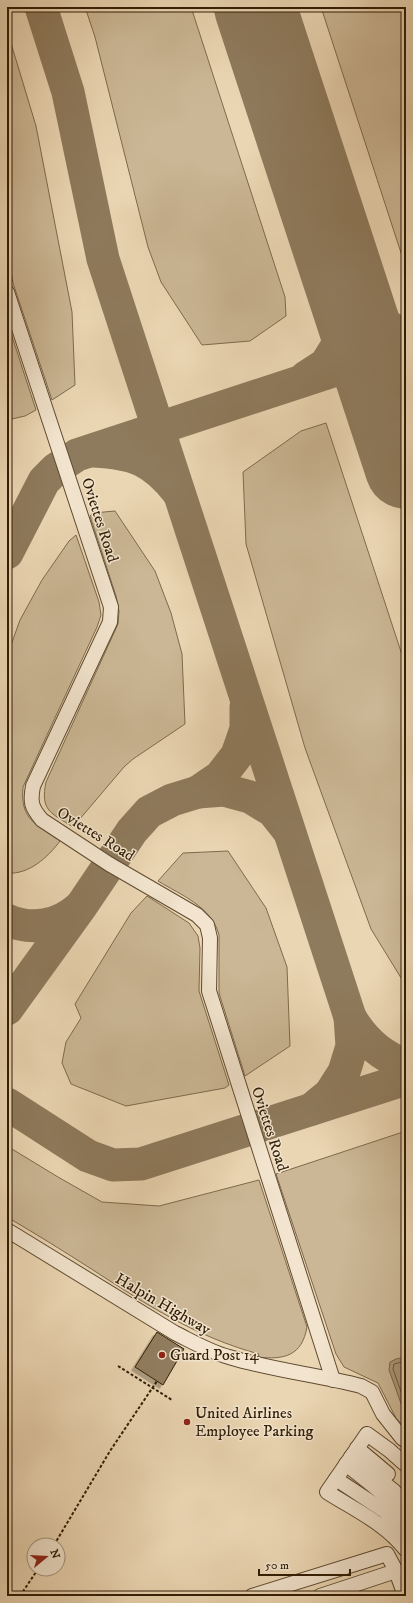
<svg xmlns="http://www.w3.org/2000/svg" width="413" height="1603" font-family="'IM FELL DW Pica',serif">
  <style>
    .green { fill: #cbb795; stroke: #7e6a4c }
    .water { fill: #ab9778; stroke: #7a664a }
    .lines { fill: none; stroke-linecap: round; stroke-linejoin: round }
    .shore { stroke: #6e5a3e; stroke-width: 1 }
    .taxiway { stroke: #8e7a5c; stroke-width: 33 }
    .runway { stroke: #8e7a5c; stroke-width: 82 }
    .building { fill: #917d5f; stroke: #301d04; filter: url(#shadow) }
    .minor-casing { stroke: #5f4b30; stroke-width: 16 }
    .path { stroke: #301d04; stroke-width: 2; stroke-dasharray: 3 2; stroke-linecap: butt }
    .minor { stroke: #f2e4ce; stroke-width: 14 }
    .poi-dot { fill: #8f2418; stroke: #f2e4ce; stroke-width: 1.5 }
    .labels { text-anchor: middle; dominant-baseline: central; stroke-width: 3; stroke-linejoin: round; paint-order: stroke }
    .street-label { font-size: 16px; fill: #301d04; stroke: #f2e4ce }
    .poi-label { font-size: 16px; fill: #301d04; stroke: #f2e4ce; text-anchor: start }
  </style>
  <defs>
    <filter id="shadow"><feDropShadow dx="-3.5" dy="3.5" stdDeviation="0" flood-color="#0004"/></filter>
  </defs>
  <rect width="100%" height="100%" fill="#ebd6b3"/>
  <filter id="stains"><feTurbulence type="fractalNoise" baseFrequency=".005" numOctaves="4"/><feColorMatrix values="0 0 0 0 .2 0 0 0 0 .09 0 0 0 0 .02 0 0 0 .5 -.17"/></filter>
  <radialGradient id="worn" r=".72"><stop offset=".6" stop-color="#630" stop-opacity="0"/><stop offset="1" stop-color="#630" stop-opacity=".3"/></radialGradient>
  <g class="green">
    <polygon points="85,7 191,7 285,297 286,316 250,341 202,345 161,282 148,247 95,37"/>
    <polygon points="321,7 406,7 406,262 404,262"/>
    <polygon points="7,30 36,126 72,312 75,385 52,400 13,283 7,249"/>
    <polygon points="7,321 36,410 25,416 7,420"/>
    <polygon points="326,423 406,667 406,986 371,929 305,748 246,544 243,472 301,431"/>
    <path d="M 115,511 L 155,571 L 171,613 L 182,654 L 185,724 L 133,759 L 124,767 L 73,827 C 51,813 40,811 46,782 L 118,624 L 119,611 L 116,596 L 90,516 L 93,513 Z"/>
    <path d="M 76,535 L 99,602 L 101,615 L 97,627 L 23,787 C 20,820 36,824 60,841 C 48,857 29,875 7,873 L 7,656 L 20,620 L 42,580 L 69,541 Z"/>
    <path d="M 228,851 L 266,908 L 287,967 L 290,1046 L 245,1076 L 219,993 L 219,935 C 212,907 181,895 158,881 L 183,853 Z"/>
    <polygon points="147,896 189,923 198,936 200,948 199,991 229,1085 225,1088 126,1106 71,1084 62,1063 66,1042 81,1018 75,1004 131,913"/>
    <polygon points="406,1131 406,1429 396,1418 378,1383 344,1367 336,1354 276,1174"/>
    <path d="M 7,1146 L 58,1177 L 102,1202 L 159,1206 L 259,1180 L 307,1327 C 302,1356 284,1360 258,1357 L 259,1354 C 196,1337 147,1305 93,1270 C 65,1252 36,1234 7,1217 Z"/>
  </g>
  <polygon class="water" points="406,1357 406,1412 403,1409 389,1370 390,1362 396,1359"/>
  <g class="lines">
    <polyline class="shore" points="406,1361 394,1364 393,1369 406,1406"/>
    <g class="taxiway">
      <path d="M 41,7 L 68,92 L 103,259 L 350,1017 C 363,1040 380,1056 406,1065"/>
      <path d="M 344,278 C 358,304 377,326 406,334"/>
      <polyline points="306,377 326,364 342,338 348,308 344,278"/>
      <path d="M 94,451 C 134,453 153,460 178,492"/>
      <polyline points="7,553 44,481 56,469 77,455 406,347"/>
      <polyline points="198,792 220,777 237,755 246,729 246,707"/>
      <path d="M 7,920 C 32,931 59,926 79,908"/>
      <polyline points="7,1009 82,905 132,831 149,812 172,800 198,792 224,790 250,797 273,811 288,830"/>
      <polyline points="7,1104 88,1156 113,1165 141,1164 406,1079"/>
      <polyline points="312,1109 330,1094 344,1072 352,1046 350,1017"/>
    </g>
    <polyline class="runway" points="255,7 406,468"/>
  </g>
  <polygon class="building" points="157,1332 184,1349 163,1385 135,1367"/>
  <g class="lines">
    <g class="minor-casing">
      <g id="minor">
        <path d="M 7,292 L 111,607 L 110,622 L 33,786 C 30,802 31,807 42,820 L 109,864 L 197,915 L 207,925 L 210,938 L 209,991 L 333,1380"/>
        <path d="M 7,1230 L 175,1333 C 193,1342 210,1352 229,1357 C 272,1370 318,1375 361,1386 L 372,1392 L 383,1414 L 402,1438 L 406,1441"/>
        <polyline points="357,1448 388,1474"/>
        <polyline points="351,1457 394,1491 406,1508"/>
        <path d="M 346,1464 C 367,1482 393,1498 406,1522"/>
        <path d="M 406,1465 L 389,1450 L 367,1434 L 327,1492 C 355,1510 385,1523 406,1550"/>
        <polyline points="336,1479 386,1512 400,1536"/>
        <polyline points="252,1596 387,1554 396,1571 405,1596"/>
        <polyline points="320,1596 396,1571"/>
      </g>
    </g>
    <g class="path">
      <polyline points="118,1366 172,1400"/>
      <polyline points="54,1545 110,1451 157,1381"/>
      <polyline points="20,1596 38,1569"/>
    </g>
    <use href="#minor" class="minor"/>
  </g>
  <g class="poi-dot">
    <circle cx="162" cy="1355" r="4"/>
    <circle cx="187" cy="1422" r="4"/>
  </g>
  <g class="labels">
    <g class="street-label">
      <text transform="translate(100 520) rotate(72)">Oviettes Road</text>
      <text transform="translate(96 834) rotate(32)">Oviettes Road</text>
      <text transform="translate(270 1129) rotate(72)">Oviettes Road</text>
      <text transform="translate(163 1304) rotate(30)">Halpin Highway</text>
    </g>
    <g class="poi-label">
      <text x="170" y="1355">Guard Post 14</text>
      <text x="195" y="1413">United Airlines<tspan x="195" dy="18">Employee Parking</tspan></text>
    </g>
  </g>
  <rect width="413" height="1603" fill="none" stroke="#ebd6b3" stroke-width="24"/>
  <rect x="8" y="8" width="397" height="1587" fill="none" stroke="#301d04" stroke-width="2"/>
  <rect x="12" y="12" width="389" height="1579" fill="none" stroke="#301d04"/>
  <g transform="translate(46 1557) rotate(72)"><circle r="19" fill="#f2e4ce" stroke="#a4947d"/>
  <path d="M0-3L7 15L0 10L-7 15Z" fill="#8f2418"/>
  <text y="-6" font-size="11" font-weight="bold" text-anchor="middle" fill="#301d04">N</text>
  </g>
  <path d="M259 1569v6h91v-6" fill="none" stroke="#301d04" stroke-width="2"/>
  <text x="265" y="1569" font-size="12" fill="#301d04" stroke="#f2e4ce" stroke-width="3" paint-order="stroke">50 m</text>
  <rect width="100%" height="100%" filter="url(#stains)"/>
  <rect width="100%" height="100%" fill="url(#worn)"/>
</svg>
